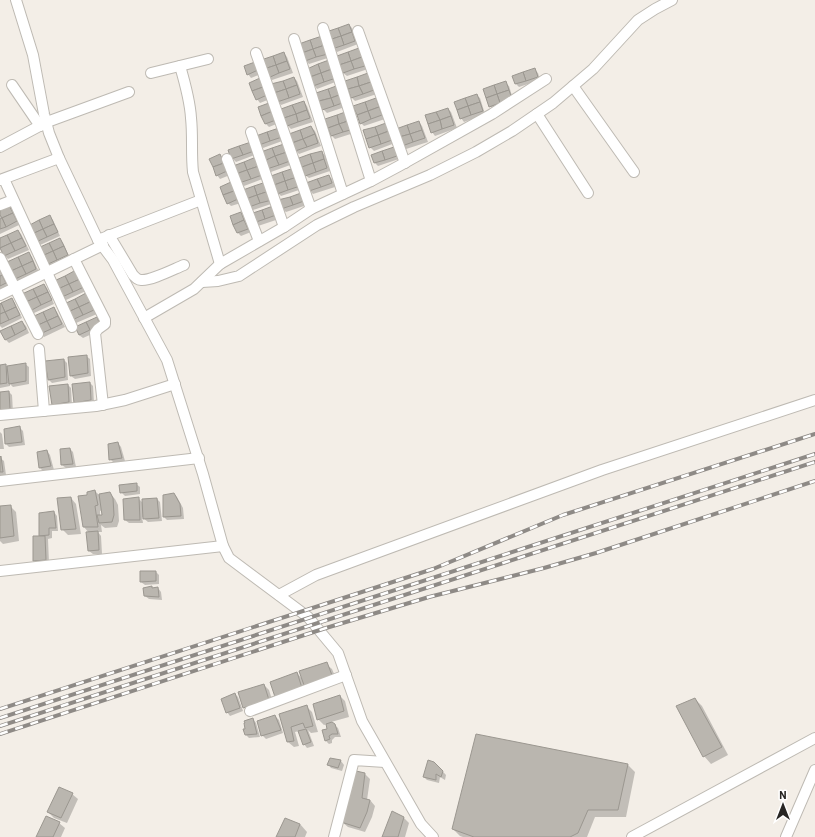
<svg xmlns="http://www.w3.org/2000/svg" width="815" height="837" font-family="Barlow,sans-serif">
  <style>
    .shadow { fill: #0003; fill-rule: evenodd }
    .building { fill: #bab6af; stroke: #9b9790 }
    .lines { fill: none; stroke-linecap: round; stroke-linejoin: round }
    .street-casing { stroke: #bebab3; stroke-width: 12 }
    .street { stroke: #fff; stroke-width: 10 }
    .rail-casing { stroke: #8e8a86; stroke-width: 4 }
    .rail { stroke: #fff; stroke-width: 2.5; stroke-dasharray: 8; stroke-linecap: butt }
  </style>
  <rect width="100%" height="100%" fill="#f3eee7"/>
  <g class="shadow">
    <polygon points="349,25 352,28 358,44 337,52 333,48"/>
    <polygon points="322,37 331,57 309,64 306,61"/>
    <polygon points="359,49 368,69 347,76 343,73"/>
    <polygon points="284,53 287,57 293,73 272,80 268,77"/>
    <polygon points="329,61 338,81 317,89 314,85"/>
    <polygon points="258,67 261,74 251,78 248,74"/>
    <polygon points="534,69 538,73 540,80 519,87 516,84 513,77"/>
    <polygon points="294,78 297,81 303,97 281,105 278,101"/>
    <polygon points="371,78 377,94 355,101 352,98"/>
    <polygon points="260,79 270,99 260,103 257,99"/>
    <polygon points="505,83 509,86 514,102 493,109 490,106"/>
    <polygon points="318,93 348,106 327,113 323,109"/>
    <polygon points="476,95 480,98 485,114 464,122 461,118"/>
    <polygon points="376,99 379,103 385,119 364,126 361,123"/>
    <polygon points="304,102 307,106 313,122 291,129 288,126"/>
    <polygon points="259,108 279,123 269,127 266,124"/>
    <polygon points="448,109 451,112 457,128 435,136 432,132"/>
    <polygon points="326,120 357,132 335,139 332,136"/>
    <polygon points="419,122 422,126 428,142 406,149 403,146"/>
    <polygon points="311,127 315,131 321,146 299,154 296,151 290,135"/>
    <polygon points="389,127 395,143 374,151 370,147"/>
    <polygon points="278,129 285,140 263,148 260,144"/>
    <polygon points="250,143 257,154 236,162 232,158"/>
    <polygon points="283,145 293,164 271,172 268,169"/>
    <polygon points="393,148 397,152 399,159 378,166 375,163 372,155"/>
    <polygon points="321,152 325,155 330,171 309,178 305,175"/>
    <polygon points="220,156 224,159 230,175 220,179 217,175"/>
    <polygon points="259,162 265,178 244,186 240,182"/>
    <polygon points="293,170 302,189 281,196 278,193"/>
    <polygon points="329,176 332,179 335,187 313,194 310,191 307,183"/>
    <polygon points="265,183 274,203 253,210 250,207"/>
    <polygon points="221,187 234,187 241,203 231,206 228,203"/>
    <polygon points="301,194 307,205 286,212 282,209"/>
    <polygon points="9,206 12,210 19,225 0,234 0,210"/>
    <polygon points="276,211 279,219 258,226 254,222"/>
    <polygon points="241,213 244,216 251,232 241,236 237,232"/>
    <polygon points="50,217 53,220 60,236 40,245 37,242"/>
    <polygon points="18,231 21,234 29,250 8,259 5,256 0,245 0,239"/>
    <polygon points="60,239 63,243 70,258 50,268 47,264"/>
    <polygon points="28,253 32,257 39,272 19,282 16,278"/>
    <polygon points="0,270 8,287 0,291"/>
    <polygon points="76,272 86,291 66,300 63,297"/>
    <polygon points="44,285 47,288 54,304 34,313 31,310"/>
    <polygon points="86,295 89,298 97,314 76,323 73,320"/>
    <polygon points="12,299 15,303 22,318 2,328 0,326 0,305"/>
    <polygon points="54,308 57,312 65,327 44,337 41,334"/>
    <polygon points="96,318 100,321 103,329 83,338 79,335 76,328"/>
    <polygon points="22,322 26,326 29,333 9,343 5,339"/>
    <polygon points="86,356 90,359 91,376 75,379 71,376"/>
    <polygon points="64,360 67,363 68,380 52,383 49,380"/>
    <polygon points="25,364 29,367 29,384 13,387 10,384 10,386 0,388 0,367"/>
    <polygon points="90,383 93,386 94,403 78,406 75,403 73,385"/>
    <polygon points="68,385 71,388 72,405 56,408 52,404"/>
    <polygon points="9,392 12,395 13,412 0,415 0,393"/>
    <polygon points="19,427 23,431 25,445 9,447 6,444"/>
    <polygon points="0,432 2,434 4,449 0,449"/>
    <polygon points="118,443 121,447 125,461 114,463 110,459"/>
    <polygon points="70,449 73,452 76,467 66,468 62,465"/>
    <polygon points="47,451 50,455 54,470 43,471 40,468"/>
    <polygon points="0,458 4,461 6,475 0,476"/>
    <polygon points="136,484 140,487 140,494 125,496 121,492"/>
    <path d="M 95,491 L 99,495 L 109,493 L 115,499 L 118,505 L 119,521 L 117,527 L 105,528 L 101,525 L 102,532 L 98,532 L 101,536 L 102,554 L 93,554 L 89,551 L 89,533 L 84,527 L 88,496 ZM 102,510 L 103,515 L 100,516 L 100,511 Z"/>
    <polygon points="174,494 177,497 183,508 184,519 167,520 164,517"/>
    <polygon points="71,498 76,504 81,534 68,535 62,529"/>
    <polygon points="138,498 143,503 157,499 160,502 162,521 148,522 142,517 143,523 129,523 125,520"/>
    <polygon points="10,506 16,512 19,541 3,544 0,541 0,507"/>
    <polygon points="54,512 57,516 58,531 52,531 52,538 48,539 49,563 38,564 34,561 40,537 40,514"/>
    <polygon points="156,572 159,575 159,584 145,585 141,582"/>
    <polygon points="152,587 153,589 158,588 161,592 162,600 149,599 145,596"/>
    <polygon points="326,664 332,669 338,683 312,693 304,685 307,693 281,702 297,673 304,681"/>
    <polygon points="264,685 269,690 274,706 249,713 244,707"/>
    <polygon points="235,694 238,697 243,711 230,716 227,712"/>
    <polygon points="340,696 345,701 349,717 331,722 338,728 341,737 335,737 332,740 332,743 329,744 326,741 323,730 328,729 327,724 324,725 318,719"/>
    <polygon points="695,699 702,706 728,755 711,764 704,756"/>
    <polygon points="306,706 312,712 318,732 311,733 308,730 314,746 307,748 304,744 299,731 295,732 299,746 294,747 288,742 280,715"/>
    <polygon points="275,716 279,720 283,733 266,739 262,735"/>
    <polygon points="253,719 256,723 260,737 249,738 246,735 246,720"/>
    <polygon points="477,736 628,765 635,772 626,817 595,817 587,837 463,837 460,836 453,829"/>
    <polygon points="330,759 341,761 344,765 342,771 331,768 328,764"/>
    <polygon points="434,762 446,775 445,780 440,777 439,783 427,780 424,777"/>
    <polygon points="365,774 370,779 367,800 370,800 375,806 372,817 365,832 348,827 342,822"/>
    <polygon points="72,794 78,799 67,823 54,818 48,812"/>
    <polygon points="404,818 409,823 405,837 383,837"/>
    <polygon points="59,823 65,828 61,837 37,837"/>
    <polygon points="300,824 307,832 305,837 277,837"/>
  </g>
  <g class="building">
    <polygon points="349,24 352,32 341,36 338,28"/>
    <polygon points="338,28 341,36 329,40 326,32"/>
    <polygon points="352,32 355,41 344,45 341,36"/>
    <polygon points="322,36 325,45 313,49 310,40"/>
    <polygon points="341,36 344,45 332,49 329,40"/>
    <polygon points="310,40 313,49 302,53 299,44"/>
    <polygon points="325,45 328,54 316,57 313,49"/>
    <polygon points="359,48 362,57 351,61 348,52"/>
    <polygon points="313,49 316,57 305,61 302,53"/>
    <polygon points="284,52 287,61 276,65 273,56"/>
    <polygon points="348,52 351,61 339,65 337,56"/>
    <polygon points="273,56 276,65 264,69 261,60"/>
    <polygon points="362,57 365,66 354,69 351,61"/>
    <polygon points="329,60 332,69 321,73 318,64"/>
    <polygon points="287,61 290,69 279,73 276,65"/>
    <polygon points="351,61 354,69 343,73 339,65"/>
    <polygon points="255,62 258,70 247,75 244,66"/>
    <polygon points="318,64 321,73 310,77 307,69"/>
    <polygon points="276,65 279,73 268,78 264,69"/>
    <polygon points="535,68 538,77 526,81 523,72"/>
    <polygon points="332,69 336,78 324,82 321,73"/>
    <polygon points="523,72 526,81 515,84 512,76"/>
    <polygon points="321,73 324,82 313,86 310,77"/>
    <polygon points="368,73 371,82 359,86 357,77"/>
    <polygon points="294,77 297,85 286,89 283,81"/>
    <polygon points="357,77 359,86 348,89 345,81"/>
    <polygon points="260,78 263,87 252,91 249,83"/>
    <polygon points="283,81 286,89 274,93 271,84"/>
    <polygon points="506,81 509,90 497,94 494,85"/>
    <polygon points="371,82 374,90 363,94 359,86"/>
    <polygon points="297,85 300,94 289,98 286,89"/>
    <polygon points="339,85 342,94 331,98 328,89"/>
    <polygon points="494,85 497,94 486,98 483,89"/>
    <polygon points="359,86 363,94 351,98 348,89"/>
    <polygon points="263,87 267,95 256,100 252,91"/>
    <polygon points="286,89 289,98 277,102 274,93"/>
    <polygon points="328,89 331,98 319,101 316,93"/>
    <polygon points="509,90 512,99 500,103 497,94"/>
    <polygon points="342,94 345,102 334,106 331,98"/>
    <polygon points="477,94 480,102 468,106 465,98"/>
    <polygon points="497,94 500,103 489,107 486,98"/>
    <polygon points="331,98 334,106 322,110 319,101"/>
    <polygon points="376,98 379,107 368,111 365,102"/>
    <polygon points="465,98 468,106 457,110 454,102"/>
    <polygon points="304,101 307,110 296,114 292,105"/>
    <polygon points="365,102 368,111 357,115 353,106"/>
    <polygon points="480,102 483,111 471,115 468,106"/>
    <polygon points="269,103 273,111 261,116 258,107"/>
    <polygon points="292,105 296,114 284,118 281,109"/>
    <polygon points="468,106 471,115 460,119 457,110"/>
    <polygon points="379,107 382,115 371,119 368,111"/>
    <polygon points="448,108 451,116 440,120 436,112"/>
    <polygon points="307,110 310,118 298,122 296,114"/>
    <polygon points="273,111 276,120 265,124 261,116"/>
    <polygon points="348,111 351,120 339,124 337,115"/>
    <polygon points="368,111 371,119 360,124 357,115"/>
    <polygon points="436,112 440,120 428,124 425,115"/>
    <polygon points="296,114 298,122 287,126 284,118"/>
    <polygon points="337,115 339,124 328,128 325,119"/>
    <polygon points="451,116 454,125 442,129 440,120"/>
    <polygon points="351,120 354,129 343,132 339,124"/>
    <polygon points="440,120 442,129 431,133 428,124"/>
    <polygon points="419,121 422,130 410,134 407,125"/>
    <polygon points="386,123 389,131 378,135 375,127"/>
    <polygon points="339,124 343,132 331,136 328,128"/>
    <polygon points="407,125 410,134 399,137 396,129"/>
    <polygon points="311,126 315,134 303,139 300,130"/>
    <polygon points="375,127 378,135 366,139 363,130"/>
    <polygon points="279,128 282,137 270,141 267,132"/>
    <polygon points="300,130 303,139 292,143 289,134"/>
    <polygon points="422,130 425,138 413,142 410,134"/>
    <polygon points="389,131 392,140 381,144 378,135"/>
    <polygon points="267,132 270,141 259,145 256,136"/>
    <polygon points="315,134 318,143 307,147 303,139"/>
    <polygon points="410,134 413,142 402,146 399,137"/>
    <polygon points="378,135 381,144 369,148 366,139"/>
    <polygon points="303,139 307,147 295,151 292,143"/>
    <polygon points="251,142 254,151 243,155 239,146"/>
    <polygon points="284,144 287,152 275,156 272,148"/>
    <polygon points="239,146 243,155 231,159 228,150"/>
    <polygon points="394,147 397,156 385,160 382,151"/>
    <polygon points="272,148 275,156 264,161 261,152"/>
    <polygon points="322,151 324,159 313,163 310,154"/>
    <polygon points="382,151 385,160 374,163 371,155"/>
    <polygon points="287,152 290,161 279,165 275,156"/>
    <polygon points="220,154 224,163 213,167 209,159"/>
    <polygon points="310,154 313,163 302,167 299,158"/>
    <polygon points="275,156 279,165 267,169 264,161"/>
    <polygon points="256,157 259,166 247,170 244,162"/>
    <polygon points="324,159 327,168 316,172 313,163"/>
    <polygon points="244,162 247,170 236,174 233,166"/>
    <polygon points="224,163 227,171 216,176 213,167"/>
    <polygon points="313,163 316,172 305,176 302,167"/>
    <polygon points="259,166 262,175 251,179 247,170"/>
    <polygon points="294,168 297,177 285,181 282,172"/>
    <polygon points="247,170 251,179 239,183 236,174"/>
    <polygon points="282,172 285,181 274,185 271,176"/>
    <polygon points="329,175 332,183 321,187 317,179"/>
    <polygon points="297,177 300,186 288,190 285,181"/>
    <polygon points="317,179 321,187 309,191 306,183"/>
    <polygon points="285,181 288,190 277,194 274,185"/>
    <polygon points="231,182 234,191 223,195 220,187"/>
    <polygon points="266,182 269,191 257,195 254,186"/>
    <polygon points="254,186 257,195 246,199 243,190"/>
    <polygon points="234,191 238,199 227,204 223,195"/>
    <polygon points="269,191 272,200 260,203 257,195"/>
    <polygon points="301,193 304,201 293,205 290,197"/>
    <polygon points="257,195 260,203 249,207 246,199"/>
    <polygon points="290,197 293,205 281,209 278,200"/>
    <polygon points="9,205 13,213 2,218 0,215 0,209"/>
    <polygon points="273,206 276,215 265,219 262,210"/>
    <polygon points="262,210 265,219 253,223 250,214"/>
    <polygon points="241,212 244,220 233,225 230,216"/>
    <polygon points="13,213 17,221 6,227 2,218"/>
    <polygon points="50,215 54,224 43,229 39,220"/>
    <polygon points="2,218 6,227 0,229 0,219"/>
    <polygon points="39,220 43,229 32,234 28,226"/>
    <polygon points="244,220 248,229 237,233 233,225"/>
    <polygon points="54,224 58,232 47,237 43,229"/>
    <polygon points="43,229 47,237 36,242 32,234"/>
    <polygon points="18,230 22,238 11,243 7,235"/>
    <polygon points="7,235 11,243 0,248 0,238"/>
    <polygon points="22,238 26,246 15,251 11,243"/>
    <polygon points="60,238 64,246 53,251 49,243"/>
    <polygon points="11,243 15,251 4,256 0,248"/>
    <polygon points="49,243 53,251 42,256 38,248"/>
    <polygon points="64,246 68,255 57,260 53,251"/>
    <polygon points="53,251 57,260 46,265 42,256"/>
    <polygon points="29,252 33,261 22,266 18,257"/>
    <polygon points="18,257 22,266 11,271 7,262"/>
    <polygon points="33,261 36,269 26,274 22,266"/>
    <polygon points="22,266 26,274 15,279 11,271"/>
    <polygon points="76,270 80,279 69,284 65,276"/>
    <polygon points="2,275 6,283 0,286 0,276"/>
    <polygon points="65,276 69,284 58,289 54,281"/>
    <polygon points="80,279 84,287 73,292 69,284"/>
    <polygon points="44,284 48,292 37,297 33,289"/>
    <polygon points="69,284 73,292 62,297 58,289"/>
    <polygon points="33,289 37,297 26,302 22,294"/>
    <polygon points="48,292 52,300 41,305 37,297"/>
    <polygon points="86,293 90,302 79,307 75,299"/>
    <polygon points="37,297 41,305 30,311 26,302"/>
    <polygon points="12,298 16,307 5,312 1,303"/>
    <polygon points="75,299 79,307 68,312 64,304"/>
    <polygon points="90,302 94,310 83,315 79,307"/>
    <polygon points="1,303 5,312 0,314 0,304"/>
    <polygon points="16,307 20,315 9,320 5,312"/>
    <polygon points="54,307 58,316 47,321 43,312"/>
    <polygon points="79,307 83,315 72,320 68,312"/>
    <polygon points="5,312 9,320 0,324 0,314"/>
    <polygon points="43,312 47,321 36,326 32,317"/>
    <polygon points="58,316 62,324 51,329 47,321"/>
    <polygon points="97,317 100,325 90,330 86,322"/>
    <polygon points="22,321 26,329 15,335 11,326"/>
    <polygon points="47,321 51,329 40,334 36,326"/>
    <polygon points="86,322 90,330 79,335 75,327"/>
    <polygon points="11,326 15,335 5,340 0,331"/>
    <polygon points="87,355 88,373 70,376 68,357"/>
    <polygon points="64,359 65,377 48,380 45,361"/>
    <polygon points="26,363 26,381 9,384 7,366"/>
    <polygon points="6,364 7,383 0,384 0,365"/>
    <polygon points="90,382 91,400 74,403 72,384"/>
    <polygon points="68,384 69,402 52,405 49,386"/>
    <polygon points="9,391 10,409 0,411 0,392"/>
    <polygon points="20,426 22,442 5,444 4,429"/>
    <polygon points="118,442 122,458 109,460 108,444"/>
    <polygon points="70,448 73,464 61,465 60,449"/>
    <polygon points="47,450 51,466 39,468 37,452"/>
    <polygon points="1,456 3,472 0,472 0,457"/>
    <polygon points="137,483 137,491 120,493 119,485"/>
    <polygon points="95,490 98,505 95,506 98,527 83,527 78,496 87,495 87,492"/>
    <polygon points="110,492 113,498 114,515 112,522 99,523 97,515 102,515 99,494"/>
    <polygon points="174,493 180,504 181,516 163,517 163,495"/>
    <polygon points="71,497 76,529 61,530 57,498"/>
    <polygon points="139,497 140,520 124,520 123,499"/>
    <polygon points="157,498 159,518 143,519 142,499"/>
    <polygon points="11,505 14,536 0,538 0,506"/>
    <polygon points="54,511 56,528 49,528 49,535 39,536 39,513"/>
    <polygon points="98,531 99,550 88,551 86,532"/>
    <polygon points="33,536 45,536 46,560 33,561"/>
    <polygon points="140,571 156,571 156,581 140,582"/>
    <polygon points="152,586 152,588 158,587 159,597 144,596 143,588"/>
    <polygon points="327,662 333,678 305,688 299,671"/>
    <polygon points="297,672 302,688 275,697 270,682"/>
    <polygon points="264,684 269,700 243,708 238,692"/>
    <polygon points="235,693 240,708 226,713 221,699"/>
    <polygon points="340,695 344,711 317,720 313,704"/>
    <polygon points="695,698 722,747 703,757 676,706"/>
    <polygon points="307,705 313,726 305,728 303,723 291,727 294,741 287,742 279,714"/>
    <polygon points="275,715 281,730 261,736 257,721"/>
    <polygon points="253,718 257,734 245,735 243,729 245,729 244,723 245,723 244,721"/>
    <polygon points="332,722 335,724 338,734 332,734 329,736 330,739 325,741 322,730 327,729 326,724"/>
    <polygon points="306,729 311,742 303,745 298,731"/>
    <polygon points="476,734 628,764 618,810 588,810 578,833 570,837 474,837 452,829"/>
    <polygon points="330,758 341,760 338,768 327,765"/>
    <polygon points="428,760 434,762 443,771 441,777 436,774 436,780 423,777"/>
    <polygon points="356,771 365,773 362,798 370,800 367,812 360,828 341,822"/>
    <polygon points="59,787 73,793 61,818 47,812"/>
    <polygon points="392,811 404,817 398,837 382,837"/>
    <polygon points="46,816 60,822 53,837 36,837"/>
    <polygon points="285,818 300,824 295,837 276,837"/>
  </g>
  <g class="lines">
    <g class="street-casing">
      <g id="street">
        <polyline points="16,0 33,55 44,114 49,133 59,158"/>
        <polyline points="323,28 371,181"/>
        <polyline points="358,31 405,163"/>
        <polyline points="294,39 343,194"/>
        <polyline points="256,53 311,209"/>
        <path d="M 180,66 C 185,83 190,101 191,118 C 193,136 191,154 193,172 L 220,264"/>
        <polyline points="151,73 208,59"/>
        <polyline points="12,85 40,126"/>
        <polyline points="573,86 634,172"/>
        <polyline points="537,114 588,193"/>
        <polyline points="251,132 284,227"/>
        <polyline points="0,147 47,122 129,92"/>
        <polyline points="227,159 259,241"/>
        <polyline points="4,179 72,327"/>
        <polyline points="0,180 59,158 98,240 113,260 167,360 203,474 223,546 229,558 308,617 338,653 362,721 421,824 433,837"/>
        <polyline points="0,205 13,200"/>
        <path d="M 109,235 L 133,275 C 136,278 138,280 141,280 C 151,281 174,269 184,265"/>
        <polyline points="98,240 201,200"/>
        <polyline points="0,258 38,334"/>
        <polyline points="74,259 105,320 105,324 98,329 95,333 103,405"/>
        <polyline points="202,282 218,281 239,276 317,225 354,207 430,175 476,152 512,131 553,103 593,69 638,20 655,9 672,0"/>
        <polyline points="0,295 103,245"/>
        <polyline points="144,318 194,289 220,264 284,227 311,209 371,181 399,166 492,114 546,79"/>
        <polyline points="39,349 44,411"/>
        <polyline points="0,415 96,406 125,400 175,384"/>
        <polyline points="0,481 199,458"/>
        <polyline points="0,571 223,546"/>
        <polyline points="279,595 316,575 602,470 815,400"/>
        <polyline points="250,711 346,675"/>
        <polyline points="334,837 354,760 385,762"/>
        <polyline points="632,837 815,738"/>
        <polyline points="786,837 815,770"/>
      </g>
    </g>
    <use href="#street" class="street"/>
    <g class="rail-casing">
      <g id="rail">
        <polyline points="0,709 433,569 563,515 815,434"/>
        <polyline points="0,718 815,454"/>
        <polyline points="0,726 815,462"/>
        <polyline points="0,734 326,628 429,597 544,568 596,553 815,481"/>
      </g>
    </g>
    <use href="#rail" class="rail"/>
  </g>
  <g transform="translate(783 805)" stroke="#ffffff" stroke-width="3" paint-order="stroke">
  <path d="M0-3L7 15L0 10L-7 15Z" fill="#272523"/>
  <text y="-6" font-size="11" font-weight="bold" text-anchor="middle" fill="#272523">N</text>
  </g>
</svg>
